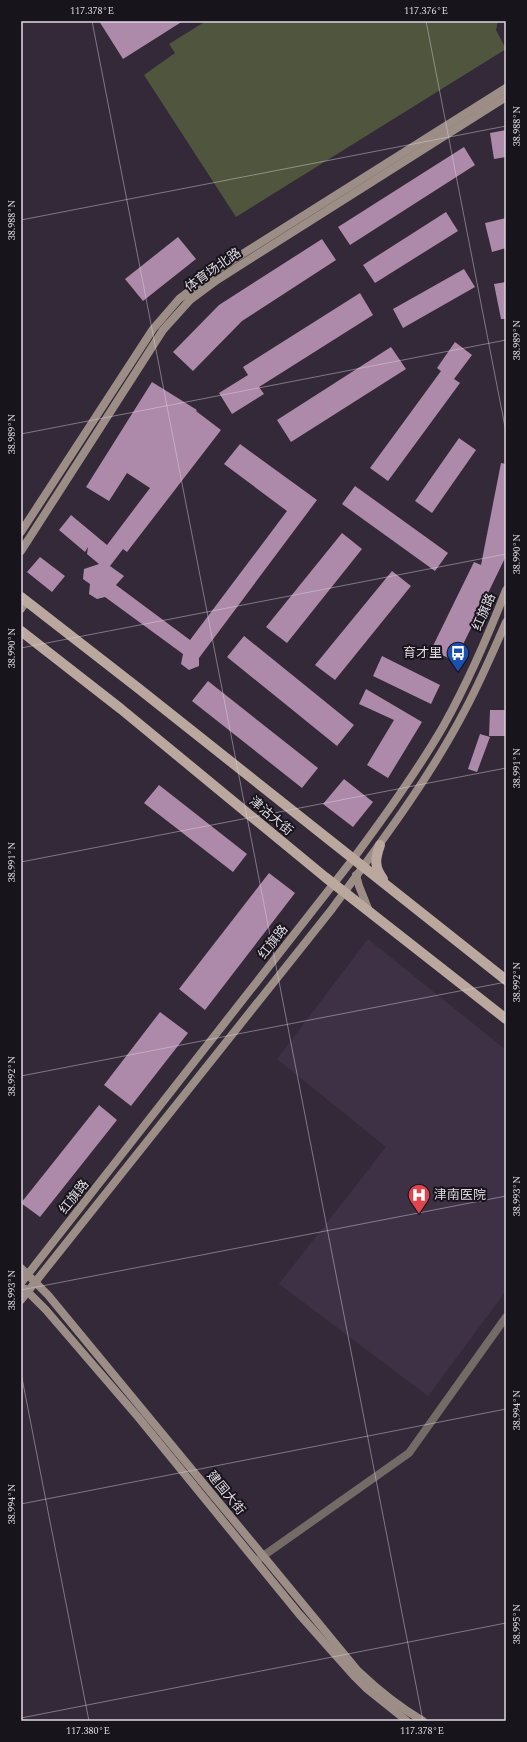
<svg xmlns="http://www.w3.org/2000/svg" width="527" height="1742" font-family="Spectral,'Noto Sans SC',serif">
  <style>
    .built { fill: #3e3145 }
    .green { fill: #50553d }
    .building { fill: #ae8aaa }
    .lines { fill: none; stroke-linecap: round; stroke-linejoin: round }
    .street { stroke: #746b66; stroke-width: 8 }
    .secondary { stroke: #9c8e86; stroke-width: 8 }
    .primary { stroke: #baa89e; stroke-width: 10 }
    .ticks { fill: none; stroke: #dfd8e2; stroke-width: 1; stroke-opacity: 0.45 }
    .labels { text-anchor: middle; dominant-baseline: central; stroke-width: 4; stroke-linejoin: round; paint-order: stroke }
    .street-label { font-size: 13px; fill: #dfd8e2; stroke: #18141b }
    .poi-label { font-size: 13px; fill: #dfd8e2; stroke: #18141b; text-anchor: end }
    .neatline { fill: none; stroke: #dfd8e2; stroke-width: 1.5 }
    .ticks-label { font-size: 10px; text-anchor: middle; fill: #dfd8e2 }
  </style>
  <rect width="100%" height="100%" fill="#332938"/>
  <polygon class="built" points="368,939 506,1050 506,1291 428,1396 279,1284 386,1147 277,1059"/>
  <polygon class="green" points="206,21 498,21 496,30 506,49 236,217 144,75 175,53 169,44"/>
  <g class="building">
    <polygon points="99,21 183,21 123,59"/>
    <polygon points="506,130 506,157 494,159 490,133"/>
    <polygon points="464,147 475,165 350,245 338,227"/>
    <polygon points="446,212 458,231 375,283 363,265"/>
    <polygon points="506,218 506,248 492,252 485,223"/>
    <polygon points="178,237 196,259 143,301 125,279"/>
    <polygon points="322,239 336,260 242,321 193,371 173,352 219,305"/>
    <polygon points="464,269 475,287 403,328 393,309"/>
    <polygon points="506,282 506,319 501,319 494,284"/>
    <polygon points="360,293 373,315 259,387 264,394 232,414 219,393 248,375 243,367"/>
    <polygon points="455,342 472,355 454,379 460,383 388,481 370,468 441,371 437,368"/>
    <polygon points="391,347 406,369 291,442 277,420"/>
    <polygon points="152,382 197,410 196,411 221,430 127,552 123,549 110,566 124,576 116,585 190,640 287,511 224,464 240,444 317,500 199,658 199,666 189,670 181,664 183,654 105,597 97,599 89,594 90,584 83,579 84,569 99,564 87,554 88,547 85,552 59,530 71,515 107,545 150,488 127,473 109,501 86,487"/>
    <polygon points="459,438 476,450 432,513 415,501"/>
    <polygon points="501,463 506,464 506,556 455,661 431,650 474,562 481,565"/>
    <polygon points="355,486 448,553 435,571 342,504"/>
    <polygon points="342,533 362,549 287,643 266,627"/>
    <polygon points="40,557 65,576 52,592 27,572"/>
    <polygon points="392,571 411,586 335,680 315,665"/>
    <polygon points="244,636 354,725 337,746 227,657"/>
    <polygon points="382,656 440,685 431,704 373,676"/>
    <polygon points="208,681 318,768 302,788 192,701"/>
    <polygon points="366,689 422,722 388,778 367,765 394,720 359,704"/>
    <polygon points="490,710 506,710 506,736 489,736"/>
    <polygon points="480,734 490,737 477,772 468,769"/>
    <polygon points="344,779 373,802 353,827 323,804"/>
    <polygon points="159,785 247,854 233,872 144,803"/>
    <polygon points="269,873 295,893 205,1010 179,989"/>
    <polygon points="160,1012 188,1033 131,1106 104,1085"/>
    <polygon points="99,1105 117,1120 40,1217 21,1203"/>
  </g>
  <g class="lines">
    <polyline class="street" points="256,1561 409,1453 506,1317"/>
    <g class="secondary">
      <polyline points="21,532 153,329 179,299 217,270 506,88"/>
      <polyline points="21,551 163,330 190,300 217,280 506,97"/>
      <polyline points="21,609 26,602"/>
      <polyline points="356,875 359,886 369,911"/>
      <path d="M 21,1268 L 48,1295 L 358,1671 C 378,1690 399,1707 423,1721"/>
      <path d="M 21,1283 L 353,859 C 385,816 417,772 444,725 C 468,682 488,636 506,590"/>
      <polyline points="25,1289 46,1310 138,1417 299,1614 355,1677 367,1689 407,1721"/>
      <path d="M 21,1300 L 332,909 C 379,845 428,781 465,710 C 480,682 493,652 506,622"/>
    </g>
    <g class="primary">
      <polyline points="21,597 138,688 506,980"/>
      <polyline points="21,631 121,709 325,877 506,1019"/>
      <path d="M 380,845 C 375,859 374,867 383,879"/>
    </g>
  </g>
  <path class="ticks" d="M 92,21 L 423,1721M 426,21 L 506,432M 21,220 L 506,126M 21,434 L 506,340M 21,648 L 506,554M 21,862 L 506,768M 21,1076 L 506,982M 21,1290 L 506,1196M 21,1373 L 89,1721M 21,1504 L 506,1409M 21,1718 L 506,1623"/>
  <defs>
    <g id="bus-pin" transform="scale(1.15)"><path d="M0 17L-7.5 6A9.5 9.5 0 1 1 7.5 6Z" fill="#1a4fb4" stroke="#18141b"/><path d="M-5-6H5V4H4V6H2V4H-2V6H-4V4H-5ZM-3.5-4V0h7V-4ZM-3.5 1.2v1.5H-2V1.2ZM2 1.2v1.5H3.5V1.2Z" fill="#fff"/></g>
    <g id="hospital-pin" transform="scale(1.15)"><path d="M0 17L-7.5 6A9.5 9.5 0 1 1 7.5 6Z" fill="#e0444e" stroke="#18141b"/><path d="M-5-5h3v3.5h4V-5h3V5h-3V1.5h-4V5h-3Z" fill="#fff"/></g>
  </defs>
  <g fill-rule="evenodd">
    <use href="#bus-pin" x="458" y="653"/>
    <use href="#hospital-pin" x="419" y="1195"/>
  </g>
  <g class="labels">
    <g class="street-label">
      <text transform="translate(213 270) rotate(-35)">体育场北路</text>
      <text transform="translate(484 612) rotate(-67)">红旗路</text>
      <text transform="translate(271 816) rotate(40)">津沽大街</text>
      <text transform="translate(273 942) rotate(-52)">红旗路</text>
      <text transform="translate(74 1197) rotate(-52)">红旗路</text>
      <text transform="translate(226 1493) rotate(51)">建国大街</text>
    </g>
    <g class="poi-label">
      <text x="442" y="653">育才里</text>
      <text x="434" y="1195" text-anchor="start">津南医院</text>
    </g>
  </g>
  <rect width="527" height="1742" fill="none" stroke="#18141b" stroke-width="44"/>
  <rect x="22" y="22" width="483" height="1698" class="neatline"/>
  <g class="ticks-label">
    <text x="92" y="14">117.378°E</text>
    <text x="426" y="14">117.376°E</text>
    <text transform="translate(516 126) rotate(-90)" y="4">38.988°N</text>
    <text transform="translate(11 220) rotate(-90)" y="4">38.988°N</text>
    <text transform="translate(516 340) rotate(-90)" y="4">38.989°N</text>
    <text transform="translate(11 434) rotate(-90)" y="4">38.989°N</text>
    <text transform="translate(516 554) rotate(-90)" y="4">38.990°N</text>
    <text transform="translate(11 648) rotate(-90)" y="4">38.990°N</text>
    <text transform="translate(516 768) rotate(-90)" y="4">38.991°N</text>
    <text transform="translate(11 862) rotate(-90)" y="4">38.991°N</text>
    <text transform="translate(516 982) rotate(-90)" y="4">38.992°N</text>
    <text transform="translate(11 1076) rotate(-90)" y="4">38.992°N</text>
    <text transform="translate(516 1196) rotate(-90)" y="4">38.993°N</text>
    <text transform="translate(11 1290) rotate(-90)" y="4">38.993°N</text>
    <text transform="translate(516 1410) rotate(-90)" y="4">38.994°N</text>
    <text transform="translate(11 1504) rotate(-90)" y="4">38.994°N</text>
    <text transform="translate(516 1624) rotate(-90)" y="4">38.995°N</text>
    <text x="88" y="1734">117.380°E</text>
    <text x="422" y="1734">117.378°E</text>
  </g>
</svg>
